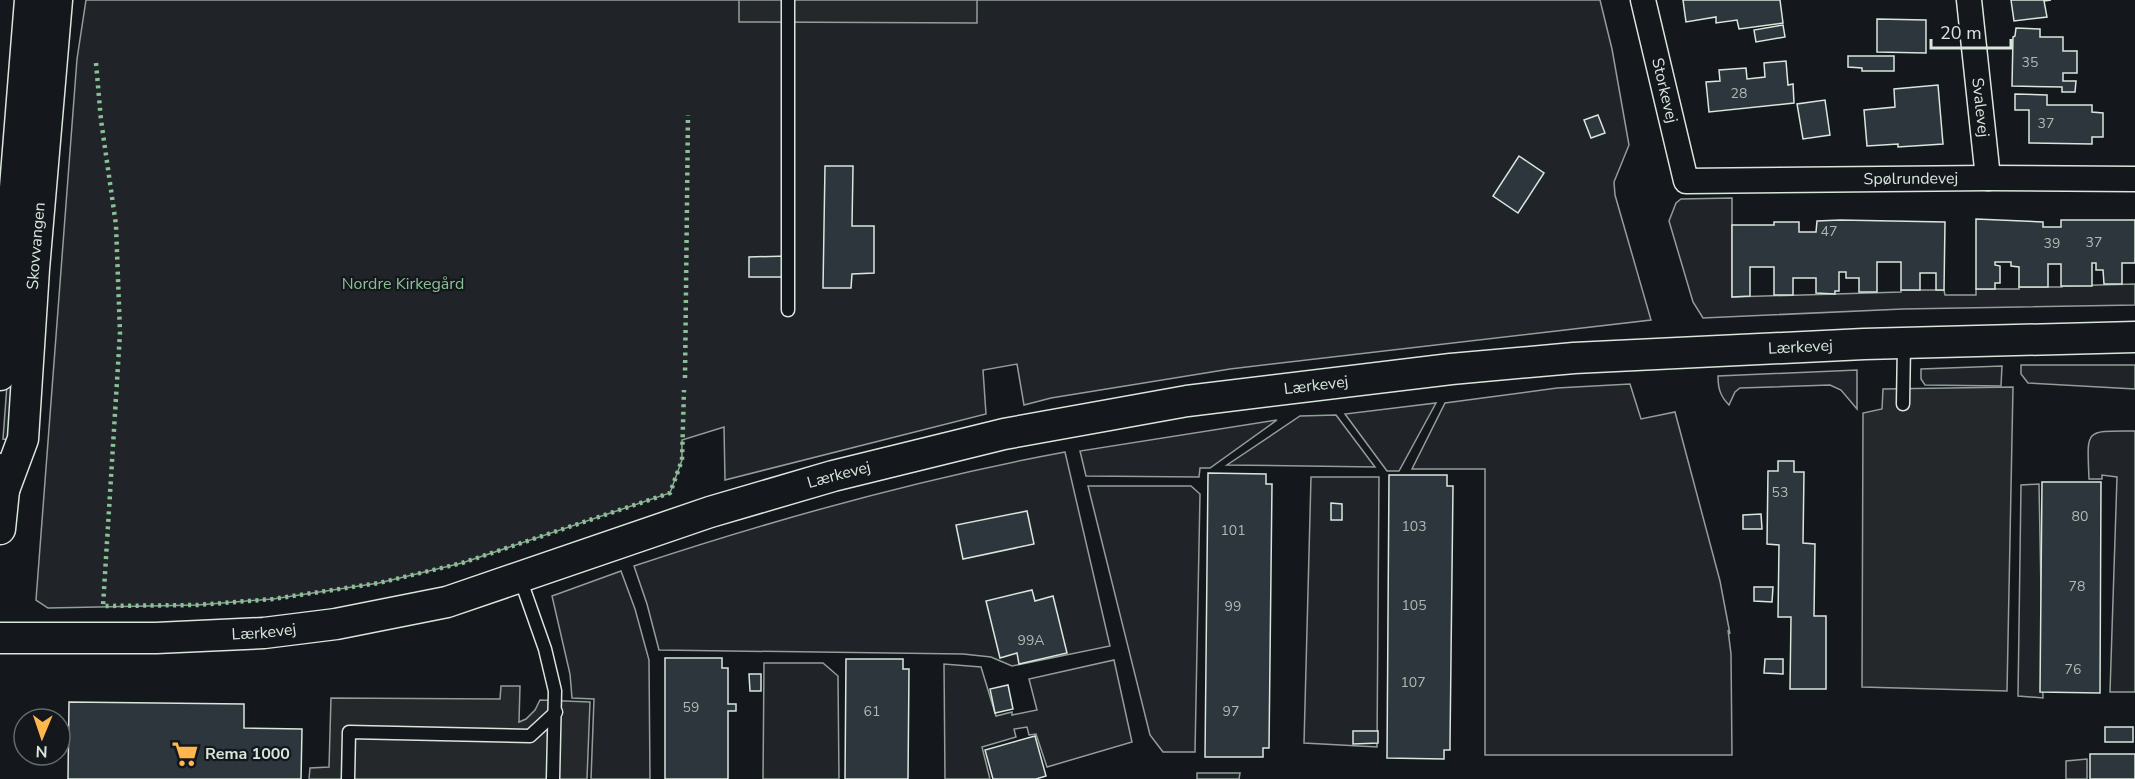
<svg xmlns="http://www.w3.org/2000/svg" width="2135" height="779" font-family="'Nunito Sans',sans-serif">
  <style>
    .green { fill: #202428; stroke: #939e99; stroke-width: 1.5 }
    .parking { fill: #24282b; stroke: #939e99; stroke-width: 1.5 }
    .building { fill: #2c363c; stroke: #d8e6dc; stroke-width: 1.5 }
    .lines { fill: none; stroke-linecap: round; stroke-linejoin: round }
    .service-casing { stroke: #d8e6dc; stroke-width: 15 }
    .minor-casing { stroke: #d8e6dc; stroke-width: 27 }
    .tertiary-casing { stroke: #d8e6dc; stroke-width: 33 }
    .service { stroke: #14181c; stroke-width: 12 }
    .minor { stroke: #14181c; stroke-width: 24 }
    .tertiary { stroke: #14181c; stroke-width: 30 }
    .hedge { stroke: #8ac095; stroke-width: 4.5; stroke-dasharray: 3 4.5; stroke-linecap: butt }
    .labels { text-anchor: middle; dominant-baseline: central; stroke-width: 4.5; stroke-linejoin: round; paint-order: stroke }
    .number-label { font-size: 14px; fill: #adbab4 }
    .street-label { font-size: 16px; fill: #d8e6dc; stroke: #14181c }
    .park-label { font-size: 16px; fill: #8ac095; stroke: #14181c }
    .poi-label { font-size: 16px; font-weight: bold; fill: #d8e6dc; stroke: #14181c; text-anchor: start }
  </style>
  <rect width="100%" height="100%" fill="#14181c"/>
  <g class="green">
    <polygon points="86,0 1600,0 1612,49 1629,145 1614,182 1615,195 1651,320 1230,369 1051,398 1024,405 1017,364 983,370 986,414 725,480 724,427 682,440 682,460 670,493 462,563 379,583 273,599 198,605 48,608 36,600 77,59"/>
    <polygon points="1732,198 1732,297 1901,292 1901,290 1944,290 1945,295 1976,295 1976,289 2019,289 2019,287 2062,287 2062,286 2135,284 2135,305 1903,309 1703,318 1693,302 1669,221 1676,203 1681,199"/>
    <polygon points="9,357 19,357 12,440 3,439"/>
    <polygon points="2021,365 2135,365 2135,389 2028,383 2021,374"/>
    <polygon points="2002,366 2001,386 1925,385 1921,379 1921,369"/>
    <path d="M 1857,370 L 1857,409 L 1841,390 L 1830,385 L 1740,388 L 1735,392 L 1729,405 C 1720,396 1718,388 1718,376 Z"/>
    <polygon points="1630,384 1641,419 1675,412 1720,581 1730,634 1728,630 1731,654 1732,755 1485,755 1485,469 1412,469 1445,403 1557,388"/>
    <polygon points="1436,403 1399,471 1387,471 1345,414"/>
    <polygon points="1336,415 1375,467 1227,465 1300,416"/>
    <polygon points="1277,420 1210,468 1200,468 1199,477 1086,476 1080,451"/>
    <path d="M 2135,431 L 2135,692 L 2110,692 L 2117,477 L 2102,475 L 2102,479 L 2089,479 C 2087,428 2084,431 2135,431 Z"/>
    <path d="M 1065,452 L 1110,646 L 1012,666 L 991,657 L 963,654 L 659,650 L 647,604 L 634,566 C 776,519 919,479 1065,452 Z"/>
    <polygon points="1311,477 1379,477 1377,747 1304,743"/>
    <polygon points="2039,484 2043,698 2018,696 2021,485"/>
    <polygon points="1088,486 1191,486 1200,494 1195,752 1163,752 1150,735"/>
    <polygon points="621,571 635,609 649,660 650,779 591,779 594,699 572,698 570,674 552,596"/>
    <polygon points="1114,660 1132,742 1047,767 1036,734 1029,735 1027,727 1014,729 1016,737 982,747 990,779 945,779 944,664 981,667 996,716 1012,712 1012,715 1037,710 1029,679"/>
    <polygon points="764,663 823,663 838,676 839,779 763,779"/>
    <polygon points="2087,759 2087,779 2066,779 2066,761"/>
    <polygon points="1197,773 1240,773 1239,779 1197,779"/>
  </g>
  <g class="parking">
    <polygon points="739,0 977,0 977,23 739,22"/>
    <polygon points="2013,387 2007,691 1862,687 1863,413 1882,409 1883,389"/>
    <polygon points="501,686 520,686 519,722 526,719 535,710 540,700 590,702 587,779 309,779 310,768 329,767 331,698 500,699"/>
  </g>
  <g class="building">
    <polygon points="1683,0 1780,0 1783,23 1739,29 1737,20 1716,23 1716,17 1686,22"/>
    <polygon points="2011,0 2051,0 2044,1 2047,17 2014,21"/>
    <polygon points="1877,19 1926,20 1926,53 1877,52"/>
    <polygon points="1783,25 1785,37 1756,42 1754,30"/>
    <polygon points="2016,28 2040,29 2040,37 2063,37 2063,51 2077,51 2077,73 2063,73 2063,81 2076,81 2075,92 2062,92 2062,87 2012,86 2013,37 2015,36"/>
    <polygon points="1848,56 1894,56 1894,71 1862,71 1862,68 1848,67"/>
    <polygon points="1786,61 1788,85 1793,84 1794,103 1709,112 1706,82 1720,81 1719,70 1746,68 1747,79 1765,77 1764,63"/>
    <polygon points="1938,85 1943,144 1898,147 1898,144 1867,146 1864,110 1895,107 1894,89"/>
    <polygon points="2015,94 2047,95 2047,105 2092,105 2092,112 2103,113 2103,137 2092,137 2092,144 2029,143 2029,110 2015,110"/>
    <polygon points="1825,100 1830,135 1803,139 1797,104"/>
    <polygon points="1598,115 1605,133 1591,138 1584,120"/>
    <polygon points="1519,156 1544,173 1518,213 1493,196"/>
    <polygon points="825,166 853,166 852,226 874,226 874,273 852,274 851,288 823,288"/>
    <polygon points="1976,219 2043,222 2043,227 2061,227 2061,220 2135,220 2135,263 2122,263 2122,284 2104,284 2103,270 2096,270 2096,263 2092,263 2092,286 2061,286 2061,264 2048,264 2048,287 2019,287 2019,267 2011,266 2011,262 1995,262 1995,265 2000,266 2000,283 1995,283 1995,289 1976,289"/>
    <polygon points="1840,220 1945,222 1944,290 1936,290 1936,273 1920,273 1920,290 1901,290 1901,262 1877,262 1877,292 1859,292 1859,278 1846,278 1846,272 1839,272 1839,291 1835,291 1835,294 1816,293 1816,278 1793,278 1793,295 1774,295 1774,267 1750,267 1750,296 1732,297 1732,225 1774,225 1774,222 1799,222 1799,232 1816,232 1817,221"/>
    <polygon points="786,256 786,277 749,277 749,257"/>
    <polygon points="1778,461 1794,461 1794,472 1804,472 1803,543 1815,544 1814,616 1826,616 1826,689 1790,689 1791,617 1778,617 1779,545 1767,544 1768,471 1778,471"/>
    <polygon points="1208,473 1266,474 1266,484 1272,484 1269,748 1263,748 1263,757 1205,757"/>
    <polygon points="1389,475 1447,475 1447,486 1453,486 1450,744 1450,750 1444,750 1444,759 1387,758"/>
    <polygon points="2042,482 2101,482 2100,693 2040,692"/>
    <polygon points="1331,503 1342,504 1342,520 1331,520"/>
    <polygon points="1027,511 1034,544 963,559 956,525"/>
    <polygon points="1761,514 1762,529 1743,529 1743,515"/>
    <polygon points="1754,587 1773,587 1772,602 1754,601"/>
    <polygon points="1032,590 1035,601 1053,596 1067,653 1019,664 1017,653 1000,658 986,601"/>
    <polygon points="665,658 722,658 722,668 728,668 728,704 736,704 736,711 728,711 728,779 665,779"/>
    <polygon points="846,659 903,659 903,669 909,669 908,779 845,779"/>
    <polygon points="1765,659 1783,659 1783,674 1764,673"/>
    <polygon points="749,674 761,674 761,691 750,691"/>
    <polygon points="1008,685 1013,709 995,713 990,689"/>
    <polygon points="69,702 244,704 244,728 302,729 301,779 68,779"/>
    <rect x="2105" y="727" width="28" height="15"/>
    <polygon points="1353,731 1378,731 1378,743 1353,744"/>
    <polygon points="1035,736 1046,776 1036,779 993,779 985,750"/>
    <rect x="2090" y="754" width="45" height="25"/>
  </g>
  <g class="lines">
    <g class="service-casing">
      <g id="service">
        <polyline points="788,0 788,310"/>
        <polyline points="1903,404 1904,344"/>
        <polyline points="520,578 545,649 555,691 553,779"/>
        <polyline points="348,779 349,732 530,736 556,712"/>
      </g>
    </g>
    <g class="minor-casing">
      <g id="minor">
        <path id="s1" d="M 1643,0 L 1686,181 L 1988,178 L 2135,179"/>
        <path id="s2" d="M 1969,0 L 1988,178"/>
      </g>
    </g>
    <g class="tertiary-casing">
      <g id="tertiary">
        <polyline points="0,375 30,0"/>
        <path id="s3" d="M 4,490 L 23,439 L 34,269 L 57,0"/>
        <polyline points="0,529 4,490 0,469"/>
        <path id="s4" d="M 0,638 L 156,638 L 264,633 L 336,624 L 447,602 L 710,512 L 833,476 L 1004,434 L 1187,401 L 1451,369 L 1574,358 L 1864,344 L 2135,337"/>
      </g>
    </g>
    <use href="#service" class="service"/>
    <use href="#minor" class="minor"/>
    <use href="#tertiary" class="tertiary"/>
    <g class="hedge">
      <polyline points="96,63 101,120 116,225 120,333 103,606 198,605 273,599 379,583 462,563 670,493 682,460 684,390"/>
      <polyline points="685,378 688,115"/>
    </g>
  </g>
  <defs>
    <g id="supermarket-bare" transform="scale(2.07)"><path d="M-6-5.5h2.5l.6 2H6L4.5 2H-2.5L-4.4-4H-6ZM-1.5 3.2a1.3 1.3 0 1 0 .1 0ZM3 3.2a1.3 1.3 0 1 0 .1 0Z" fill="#ffb74d" stroke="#14181c" stroke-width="2.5" paint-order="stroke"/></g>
  </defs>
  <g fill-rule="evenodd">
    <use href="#supermarket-bare" x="185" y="754"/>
  </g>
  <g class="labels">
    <g class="number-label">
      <text x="2030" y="62">35</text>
      <text x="1739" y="93">28</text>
      <text x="2046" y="123">37</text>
      <text x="1829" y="231">47</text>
      <text x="2094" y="242">37</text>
      <text x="2052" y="243">39</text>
      <text x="1780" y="492">53</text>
      <text x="2080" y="516">80</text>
      <text x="1414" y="526">103</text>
      <text x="1233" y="530">101</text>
      <text x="2077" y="586">78</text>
      <text x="1414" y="605">105</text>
      <text x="1233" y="606">99</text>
      <text x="1031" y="640">99A</text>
      <text x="2073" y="669">76</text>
      <text x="1413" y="682">107</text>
      <text x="691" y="707">59</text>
      <text x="872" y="711">61</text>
      <text x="1231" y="711">97</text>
    </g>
    <g class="street-label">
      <text stroke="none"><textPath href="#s1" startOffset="93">Storkevej</textPath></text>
      <text stroke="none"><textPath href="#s2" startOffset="108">Svalevej</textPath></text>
      <text stroke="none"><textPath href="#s1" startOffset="411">Spølrundevej</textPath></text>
      <text stroke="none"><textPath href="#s3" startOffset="248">Skovvangen</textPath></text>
      <text stroke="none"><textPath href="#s4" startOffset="1834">Lærkevej</textPath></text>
      <text stroke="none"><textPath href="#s4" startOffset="1348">Lærkevej</textPath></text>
      <text stroke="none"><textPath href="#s4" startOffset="862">Lærkevej</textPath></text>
      <text stroke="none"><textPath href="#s4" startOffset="264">Lærkevej</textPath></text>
    </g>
    <g class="park-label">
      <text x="403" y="284">Nordre Kirkegård</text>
    </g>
    <g class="poi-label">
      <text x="205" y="754">Rema 1000</text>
    </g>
  </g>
  <g transform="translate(42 737) rotate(182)"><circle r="28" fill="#14181c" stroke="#626a69" stroke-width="1.5"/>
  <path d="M0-4.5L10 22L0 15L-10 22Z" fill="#ffb74d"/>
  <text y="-9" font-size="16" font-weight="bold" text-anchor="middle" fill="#d8e6dc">N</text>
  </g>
  <path d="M1931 39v9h80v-9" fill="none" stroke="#d8e6dc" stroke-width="3"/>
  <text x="1940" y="39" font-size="18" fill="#d8e6dc" stroke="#14181c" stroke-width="4.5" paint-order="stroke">20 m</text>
</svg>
